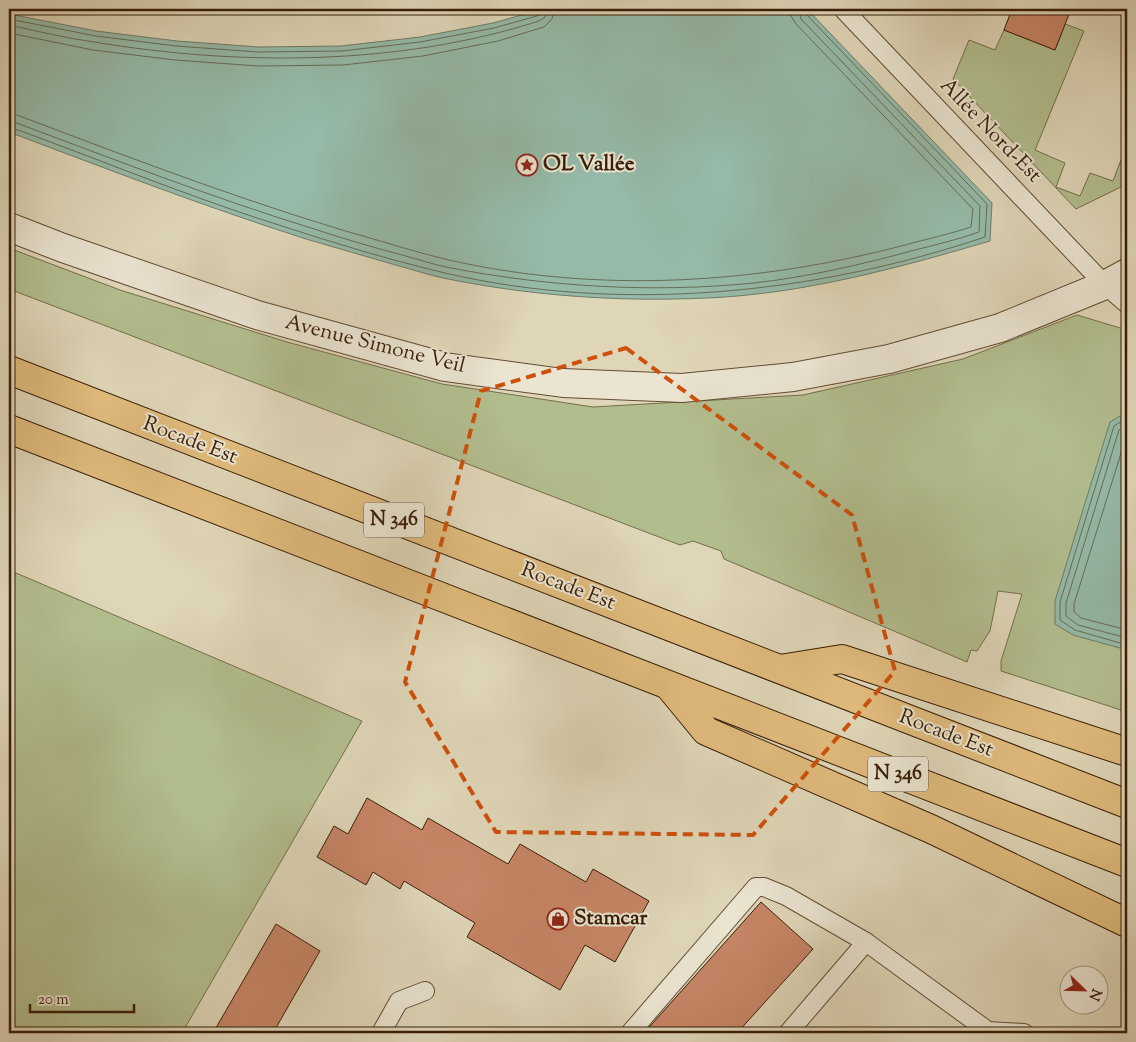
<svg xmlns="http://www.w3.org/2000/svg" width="1136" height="1042" font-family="'Sorts Mill Goudy',serif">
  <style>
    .green { fill: #b2bd8e; stroke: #756e4a }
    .water { fill: #95baa8; stroke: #707c68 }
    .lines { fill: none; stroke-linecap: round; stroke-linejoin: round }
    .shore { stroke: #666c58; stroke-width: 1 }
    .building { fill: #c68566; stroke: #381e07 }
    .lane-casing { stroke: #624c33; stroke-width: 20 }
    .street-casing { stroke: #624c33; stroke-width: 30 }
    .highway-casing { stroke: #381e07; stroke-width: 30 }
    .lane { stroke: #eae4d1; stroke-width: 18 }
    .street { stroke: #eae4d1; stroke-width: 28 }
    .highway { stroke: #e0bb7c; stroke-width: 28 }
    .marked { fill: none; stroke: #ce500b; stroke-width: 4; stroke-dasharray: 10 6; stroke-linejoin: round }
    .labels { text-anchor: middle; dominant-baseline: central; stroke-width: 4; stroke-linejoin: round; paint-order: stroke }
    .shield { fill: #eae4d1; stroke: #6d5944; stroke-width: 1 }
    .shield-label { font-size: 20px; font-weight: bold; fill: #381e07 }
    .street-label { font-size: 21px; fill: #381e07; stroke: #eae4d1 }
    .poi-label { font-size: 21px; font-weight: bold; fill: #381e07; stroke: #eae4d1; text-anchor: start }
  </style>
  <rect width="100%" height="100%" fill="#dfd6b8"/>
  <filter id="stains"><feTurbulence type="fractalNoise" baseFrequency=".004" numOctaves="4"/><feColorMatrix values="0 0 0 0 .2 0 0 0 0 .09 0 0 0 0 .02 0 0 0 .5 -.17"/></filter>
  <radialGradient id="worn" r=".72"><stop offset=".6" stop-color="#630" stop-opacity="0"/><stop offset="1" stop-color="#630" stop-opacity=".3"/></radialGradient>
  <g class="green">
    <polygon points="1065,24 1084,31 1035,150 1065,163 1056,187 1080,196 1090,173 1113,181 1127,144 1127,184 1076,209 953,79 969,40 995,50 1004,30 1055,50"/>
    <polygon points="9,248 120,290 287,342 442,384 593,407 803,395 963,359 1077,315 1127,330 1127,712 1001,671 1001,661 1022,594 998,591 990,631 977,651 971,650 967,662 724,559 721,551 693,541 680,545 9,289"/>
    <polygon points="9,570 362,721 182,1033 9,1033"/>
  </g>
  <g class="water">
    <path d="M 543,9 L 807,9 L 992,203 L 990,241 C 898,268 803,294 707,298 C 620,302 533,296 448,279 C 431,276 415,270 399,266 C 368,257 337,248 306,239 C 206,207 107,169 9,132 L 9,14 L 96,31 L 177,41 L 258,47 L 341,46 L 420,37 L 493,23 Z"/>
    <polygon points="1127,412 1127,650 1073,635 1055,624 1055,601 1110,422"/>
  </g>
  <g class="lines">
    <g class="shore">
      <polyline points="9,19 96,36 176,46 258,52 342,51 420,42 494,28 537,16 540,13 540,9"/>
      <path d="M 9,25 C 37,31 65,38 94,42 C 239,66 398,66 539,21 L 545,17 L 547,9"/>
      <polyline points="9,33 93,50 175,60 258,66 343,65 423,56 498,41 544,27 552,19 554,9"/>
      <path d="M 9,114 L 17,115 C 139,161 261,208 387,243 C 407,249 428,255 449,260 C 599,294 757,284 905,245 C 927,239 950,234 971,227 L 973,209 L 796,24 L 791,16 L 790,9"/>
      <path d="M 9,121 L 14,122 C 113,159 211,197 311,228 C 341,238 372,247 402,255 C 418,259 434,265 451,268 C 550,287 653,293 754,283 C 807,277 860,265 911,251 C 934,245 957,240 979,232 L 980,206 L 801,19 L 798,9"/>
      <path d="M 9,128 C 18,129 28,134 37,137 C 53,143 69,149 85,155 C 137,175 189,195 242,213 C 309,235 377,257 445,273 C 620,314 816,294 985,237 L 987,204 L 806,14 L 804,9"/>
      <polyline points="1127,418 1114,426 1060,602 1060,620 1075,630 1127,645"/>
      <polyline points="1127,425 1119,430 1066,603 1066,616 1078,625 1127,638"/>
      <polyline points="1127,434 1074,604 1074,612 1081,618 1127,630"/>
    </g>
  </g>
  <g class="building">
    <polygon points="1012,9 1071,9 1055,50 1004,30"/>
    <polygon points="367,798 422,830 428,818 508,864 520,844 586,882 593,869 649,901 615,962 585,945 560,990 467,937 475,923 404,881 400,889 373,872 366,885 317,857 334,826 348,834"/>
    <polygon points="761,902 813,949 737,1033 644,1033"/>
    <polygon points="276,924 320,951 273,1033 213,1033"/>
  </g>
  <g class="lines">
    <g class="lane-casing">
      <g id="lane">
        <polyline points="843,9 1105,285 1127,304"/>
        <polyline points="381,1033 399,1001 425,991"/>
        <polyline points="630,1033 756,887 764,887 786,896 866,942 988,1031 1024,1033"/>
        <polyline points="788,1033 866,942"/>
      </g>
    </g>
    <g class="street-casing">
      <polyline id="street" points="9,227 63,248 257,315 445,367 563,383 682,388 793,377 889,359 1000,328 1105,285 1127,273"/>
    </g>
    <g class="highway-casing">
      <g id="highway">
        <polyline points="9,370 1127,804"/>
        <polyline points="9,429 1127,863"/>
        <polyline points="780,669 842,659 1127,752"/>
        <polyline points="669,686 706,731 931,829 1127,923"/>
      </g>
    </g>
    <use href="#lane" class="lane"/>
    <use href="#street" class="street"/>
    <use href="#highway" class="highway"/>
  </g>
  <path class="marked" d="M 626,348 L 852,515 L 895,671 L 753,835 L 496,832 L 405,682 L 481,391 Z"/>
  <defs>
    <g id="sight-ring" transform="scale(1.125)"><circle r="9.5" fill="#eae4d1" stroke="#8f2418" stroke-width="1.5"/><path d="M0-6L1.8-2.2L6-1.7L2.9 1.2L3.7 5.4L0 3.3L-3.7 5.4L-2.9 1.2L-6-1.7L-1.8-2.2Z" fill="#8f2418"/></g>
    <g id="shop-ring" transform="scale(1.125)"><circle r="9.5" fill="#eae4d1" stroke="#8f2418" stroke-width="1.5"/><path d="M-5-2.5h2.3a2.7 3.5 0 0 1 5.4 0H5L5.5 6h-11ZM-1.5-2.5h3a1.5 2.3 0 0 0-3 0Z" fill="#8f2418"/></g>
  </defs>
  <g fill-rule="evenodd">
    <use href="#sight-ring" x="527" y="165"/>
    <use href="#shop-ring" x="558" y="919"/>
  </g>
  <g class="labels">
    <g class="shield">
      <rect x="364" y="502.5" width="60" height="35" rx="4"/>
      <rect x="868" y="756.5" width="60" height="35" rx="4"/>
    </g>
    <g class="shield-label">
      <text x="394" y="520">N 346</text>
      <text x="898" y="774">N 346</text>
    </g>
    <g class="street-label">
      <text transform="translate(990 131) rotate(46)">Allée Nord-Est</text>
      <text transform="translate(375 345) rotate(14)">Avenue Simone Veil</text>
      <text transform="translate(190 441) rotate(21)">Rocade Est</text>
      <text transform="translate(568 587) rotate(21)">Rocade Est</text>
      <text transform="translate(946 734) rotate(21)">Rocade Est</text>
    </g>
    <g class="poi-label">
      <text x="543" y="165">OL Vallée</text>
      <text x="574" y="919">Stamcar</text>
    </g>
  </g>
  <rect width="1136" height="1042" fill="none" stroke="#dfd6b8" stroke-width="30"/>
  <rect x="10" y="10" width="1116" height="1022" fill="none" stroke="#381e07" stroke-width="2.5"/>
  <rect x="15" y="15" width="1106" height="1012" fill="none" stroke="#381e07"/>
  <g transform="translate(1084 990) rotate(113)"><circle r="24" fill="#eae4d1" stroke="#a39580"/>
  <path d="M0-4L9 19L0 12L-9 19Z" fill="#8f2418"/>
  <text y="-8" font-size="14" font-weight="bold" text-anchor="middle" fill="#381e07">N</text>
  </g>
  <path d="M30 1004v8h104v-8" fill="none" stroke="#381e07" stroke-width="2.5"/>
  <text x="38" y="1004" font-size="15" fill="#381e07" stroke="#eae4d1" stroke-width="4" paint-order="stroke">20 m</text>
  <rect width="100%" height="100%" filter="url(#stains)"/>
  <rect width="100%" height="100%" fill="url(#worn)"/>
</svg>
